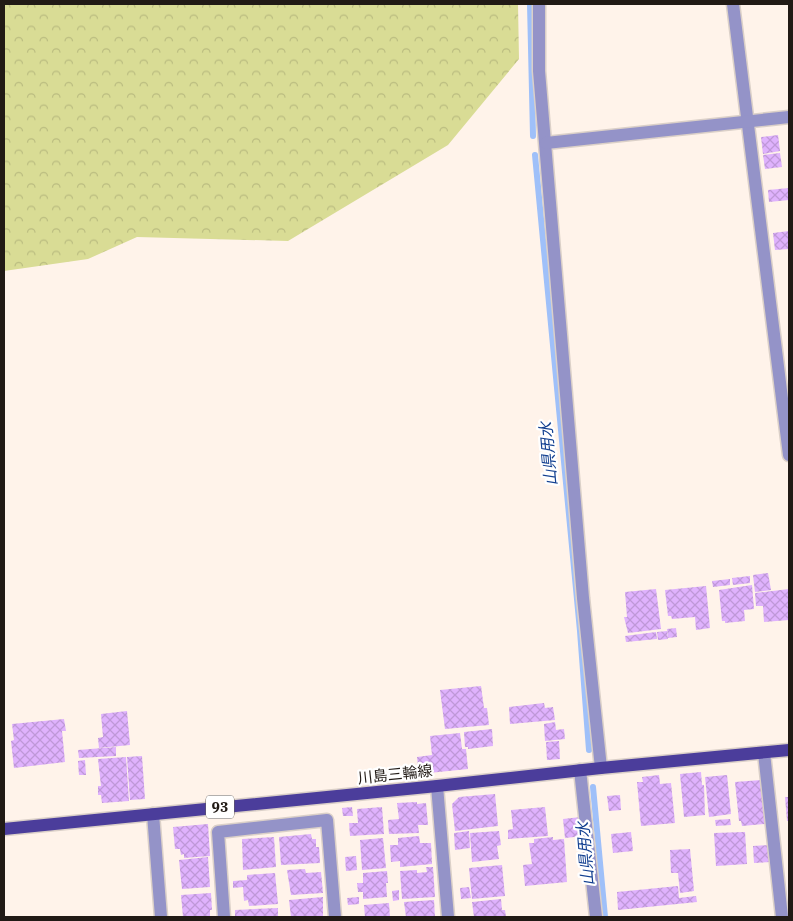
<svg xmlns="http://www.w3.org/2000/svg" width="793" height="921" font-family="'IBM Plex Serif','Noto Sans JP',serif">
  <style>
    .forest { fill: url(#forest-crowns) }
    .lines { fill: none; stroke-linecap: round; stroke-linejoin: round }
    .stream { stroke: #9fc0f9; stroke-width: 6 }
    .building { fill: url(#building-cross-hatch) }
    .minor-casing { stroke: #dbd0c8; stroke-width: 15 }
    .major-casing { stroke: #dbd0c8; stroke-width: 15 }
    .minor { stroke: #9493c8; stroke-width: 12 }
    .major { stroke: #4b3d9b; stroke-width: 12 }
    .labels { text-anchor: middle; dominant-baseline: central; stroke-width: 4.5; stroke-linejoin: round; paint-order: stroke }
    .shield { fill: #fff; stroke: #645f5b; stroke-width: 1 }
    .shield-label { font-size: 14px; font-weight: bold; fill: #211a15 }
    .street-label { font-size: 15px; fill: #211a15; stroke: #fff }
    .water-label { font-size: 16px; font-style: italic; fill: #144191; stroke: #fff }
  </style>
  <defs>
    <pattern id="forest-crowns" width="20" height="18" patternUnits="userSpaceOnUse" patternTransform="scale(1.25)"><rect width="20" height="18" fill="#d9dc95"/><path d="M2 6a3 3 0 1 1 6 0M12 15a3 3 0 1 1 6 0" fill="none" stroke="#babc80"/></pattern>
    <pattern id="building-cross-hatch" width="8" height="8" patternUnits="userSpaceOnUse" patternTransform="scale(1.25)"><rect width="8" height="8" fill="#dfb2fd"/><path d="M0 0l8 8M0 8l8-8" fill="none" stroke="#bf98d8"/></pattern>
  </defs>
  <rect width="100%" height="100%" fill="#fff3ea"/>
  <polygon class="forest" points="4,4 518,4 519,59 448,145 288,241 137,237 88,259 4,271"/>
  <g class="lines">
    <g class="stream">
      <polyline points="530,4 533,136"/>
      <polyline points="535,155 580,631 589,750"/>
      <polyline points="593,787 605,917"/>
    </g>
  </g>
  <g class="building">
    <polygon points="778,135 780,151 763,154 761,137"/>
    <polygon points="780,153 782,167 765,169 763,155"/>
    <polygon points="789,188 789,200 769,202 768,190"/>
    <polygon points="789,231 789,249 775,250 773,233"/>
    <polygon points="768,573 771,590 755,592 753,575"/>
    <polygon points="750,576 750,583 733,585 732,578"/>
    <polygon points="730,579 730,585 713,587 712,581"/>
    <polygon points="752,585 754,609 744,610 745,621 725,623 725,621 722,621 719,590"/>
    <polygon points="706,586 710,628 696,630 695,617 672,619 671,616 668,616 665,590"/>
    <polygon points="656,589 661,629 628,633 624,617 627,617 625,592"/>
    <polygon points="789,589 789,620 764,622 763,606 756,606 755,593"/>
    <polygon points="676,628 677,637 668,638 667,629"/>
    <polygon points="667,631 668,639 658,640 657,632"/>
    <polygon points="656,632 657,639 626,642 625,636"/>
    <polygon points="481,686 484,708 487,708 489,725 445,729 440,690"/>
    <polygon points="544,703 545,708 553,707 555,720 510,724 509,707"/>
    <polygon points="127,711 130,745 99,748 98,738 103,737 101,714"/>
    <polygon points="64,719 66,731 62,731 65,762 14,768 11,741 14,740 12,724"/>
    <polygon points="555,722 556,730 564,729 565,739 545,741 544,724"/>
    <polygon points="492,729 493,746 468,749 468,747 465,747 464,732"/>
    <polygon points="460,733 462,749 466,749 468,769 419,774 417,757 432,755 430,736"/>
    <polygon points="559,741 560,759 547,760 546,742"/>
    <polygon points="116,747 116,756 79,758 78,750"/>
    <polygon points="142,756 145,799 130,800 127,757"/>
    <polygon points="126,757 129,801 102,803 101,795 98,795 98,786 101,786 98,759"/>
    <polygon points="85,760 86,775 79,775 78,761"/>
    <polygon points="701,772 702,785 704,785 705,815 684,817 680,774"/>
    <polygon points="659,775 660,784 671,783 675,823 641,826 637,782 643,782 642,777"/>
    <polygon points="727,775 731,814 709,817 705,777"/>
    <polygon points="761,780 765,824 742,826 741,821 739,821 735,782"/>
    <polygon points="495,794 498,826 455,831 452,804 459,797"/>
    <polygon points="620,795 621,810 609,811 607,796"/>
    <polygon points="785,797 789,797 789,821 787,821"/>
    <polygon points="417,802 417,804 426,803 428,825 418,825 419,833 389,834 388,820 399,819 397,803"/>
    <polygon points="352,807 353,816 343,816 342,808"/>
    <polygon points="382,807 384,834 350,836 349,823 358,823 357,809"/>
    <polygon points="545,807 548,836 508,839 508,830 513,829 511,810"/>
    <polygon points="581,817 583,836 565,838 563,819"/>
    <polygon points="730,819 731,825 716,826 715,820"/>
    <polygon points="208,824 210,856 184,858 184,854 181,855 180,849 175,849 173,827"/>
    <polygon points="469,831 470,848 455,850 454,833"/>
    <polygon points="499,831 501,845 497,846 499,859 472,862 470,833"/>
    <polygon points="631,832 633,851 613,853 611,834"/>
    <polygon points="745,832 747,864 716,866 714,833"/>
    <polygon points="311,834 312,839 316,839 316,847 319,847 320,863 281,865 279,837"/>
    <polygon points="419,836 420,843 431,843 432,864 400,867 400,861 391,862 390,845 398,845 398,838"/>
    <polygon points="274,837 276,867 243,870 242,839"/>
    <polygon points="553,837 553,840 564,839 567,882 525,886 523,865 532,864 529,843 534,843 534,839"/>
    <polygon points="383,838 386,868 362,870 360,840"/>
    <polygon points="769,845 770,862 754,863 753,846"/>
    <polygon points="690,849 694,891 680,893 678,873 671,873 670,850"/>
    <polygon points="356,856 357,870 346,871 345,857"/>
    <polygon points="208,857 210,887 182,889 179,860"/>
    <polygon points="502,865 505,896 472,899 469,868"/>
    <polygon points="426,867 433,867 435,897 402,899 400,871 417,870 417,873 427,872"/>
    <polygon points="305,869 306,873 321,872 323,893 291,895 287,870"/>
    <polygon points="387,871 388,883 386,883 387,897 363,899 363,892 358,892 357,883 363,883 363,873"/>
    <polygon points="275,873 278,904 249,906 248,900 244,901 243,887 233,888 233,881 247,880 247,875"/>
    <polygon points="678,886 679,898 696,896 697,902 618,910 617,892"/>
    <polygon points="469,887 471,898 461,899 460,888"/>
    <polygon points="399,890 399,900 393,901 392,891"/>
    <polygon points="211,893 212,910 210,910 210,917 183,917 181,895"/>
    <polygon points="323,897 323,917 291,917 289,900"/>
    <polygon points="359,897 359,904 348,905 347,898"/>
    <polygon points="501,899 502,910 505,910 506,917 474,917 472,902"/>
    <polygon points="434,900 435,917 406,917 404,902"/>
    <polygon points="389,903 390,917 365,917 364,905"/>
    <polygon points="278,908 278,917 235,917 235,910"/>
  </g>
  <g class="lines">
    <g class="minor-casing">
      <g id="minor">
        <polyline points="539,4 539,71 583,598 601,768"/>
        <polyline points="733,4 789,455"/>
        <polyline points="546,143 789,117"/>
        <polyline points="764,753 782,917"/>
        <polyline points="580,770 596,917"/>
        <polyline points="437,786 448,917"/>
        <polyline points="153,814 161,917"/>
        <polyline points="224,917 218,832 327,820 335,917"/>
      </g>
    </g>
    <g class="major-casing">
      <polyline id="major" points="4,829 437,786 601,768 789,750"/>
    </g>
    <use href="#minor" class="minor"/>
    <use href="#major" class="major"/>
  </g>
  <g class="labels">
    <rect class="shield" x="206" y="795.5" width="28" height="23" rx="4"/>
    <g class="shield-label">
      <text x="220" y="807">93</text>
    </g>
    <g class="street-label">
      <text transform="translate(395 774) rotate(-6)">川島三輪線</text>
    </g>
    <g class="water-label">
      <text transform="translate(548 454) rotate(-95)">山県用水</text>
      <text transform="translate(585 854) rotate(-95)">山県用水</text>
    </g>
  </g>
  <rect width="793" height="921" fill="none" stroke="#211a15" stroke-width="10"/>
</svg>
